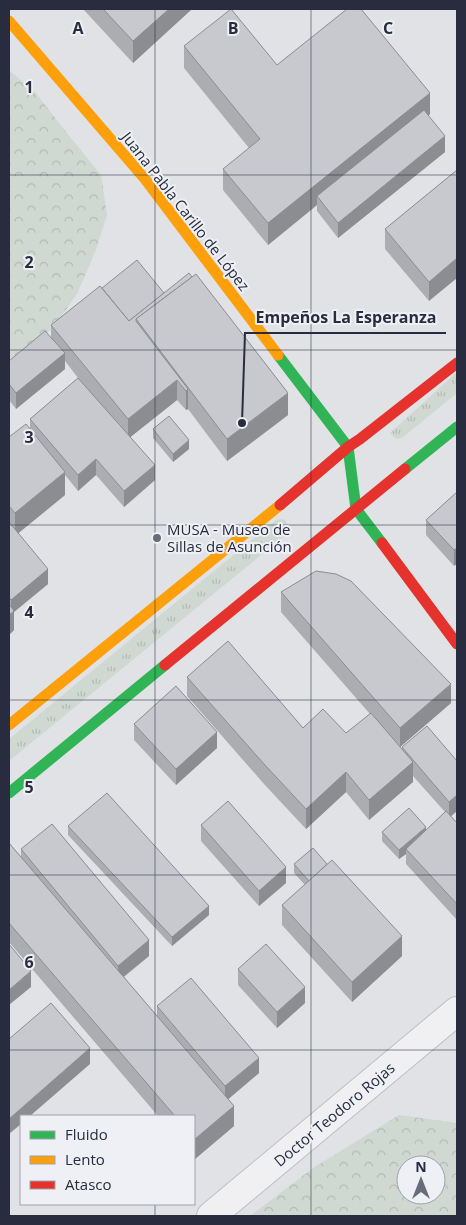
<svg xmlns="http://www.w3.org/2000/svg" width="466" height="1225" font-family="'Open Sans',sans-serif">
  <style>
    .grass { fill: url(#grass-tufts) }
    .forest { fill: url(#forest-crowns); fill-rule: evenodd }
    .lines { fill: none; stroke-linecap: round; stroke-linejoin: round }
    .street-casing { stroke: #bdbfc2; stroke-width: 30 }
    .street { stroke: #f0f0f2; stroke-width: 28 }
    .fast { stroke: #30b455; stroke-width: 11 }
    .slow { stroke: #ff9f0a; stroke-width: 11 }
    .jam { stroke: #e5322d; stroke-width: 11 }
    .wall { fill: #acadb1 }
    .shaded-wall { fill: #8c8d90 }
    .building { fill: #c8c9ce; stroke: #8c8d90 }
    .grid { fill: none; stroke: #282c3e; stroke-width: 1; stroke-opacity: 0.55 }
    .poi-dot { fill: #686c79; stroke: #eef0f5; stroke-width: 2 }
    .labels { text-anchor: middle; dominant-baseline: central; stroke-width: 4; stroke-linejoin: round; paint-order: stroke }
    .street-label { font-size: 15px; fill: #282c3e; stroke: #eef0f5 }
    .poi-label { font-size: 15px; fill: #282c3e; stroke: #eef0f5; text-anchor: start }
    .grid-label { font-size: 16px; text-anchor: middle; font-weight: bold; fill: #282c3e; stroke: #eef0f5; stroke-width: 4; stroke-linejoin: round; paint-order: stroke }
    .leader { fill: none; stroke: #282c3e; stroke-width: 2 }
    .callout-dot { fill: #282c3e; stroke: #eef0f5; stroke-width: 2 }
    .callout-label { font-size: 16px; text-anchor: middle; font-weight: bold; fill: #282c3e; stroke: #eef0f5; stroke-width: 4; stroke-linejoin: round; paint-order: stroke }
  </style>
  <defs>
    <pattern id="grass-tufts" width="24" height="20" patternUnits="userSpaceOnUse" patternTransform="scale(1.25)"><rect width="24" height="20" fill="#cfd9d1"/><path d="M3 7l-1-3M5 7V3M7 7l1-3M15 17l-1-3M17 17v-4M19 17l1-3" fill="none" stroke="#b2bab4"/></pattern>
    <pattern id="forest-crowns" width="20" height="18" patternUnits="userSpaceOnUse" patternTransform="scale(1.25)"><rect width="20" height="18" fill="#cfd9d1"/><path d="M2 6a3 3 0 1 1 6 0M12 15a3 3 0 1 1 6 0" fill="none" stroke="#b2bab4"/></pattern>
  </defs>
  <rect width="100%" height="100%" fill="#e0e2e6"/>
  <g class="grass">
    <path d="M 457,372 L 457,393 L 402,438 C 396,440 394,438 390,433 Z"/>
    <path d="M 280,519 L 285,520 C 288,524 289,527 288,533 L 9,761 L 9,739 L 276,520 Z"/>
  </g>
  <g class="forest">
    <polygon points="9,70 35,92 63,128 101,175 107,215 95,252 77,294 52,329 9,362"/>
    <path d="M 399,1115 L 457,1123 L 457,1216 L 250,1216 L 313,1168 ZM 406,1165 L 436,1165 L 436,1195 L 406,1195 Z"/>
  </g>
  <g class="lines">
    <g class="street-casing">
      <polyline id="street" points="211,1216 457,1011"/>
    </g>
    <use href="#street" class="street"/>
    <g class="fast">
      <polyline points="278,355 348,447 356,509 382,543"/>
      <polyline points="405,469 457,427"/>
      <polyline points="9,793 165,665"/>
    </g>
    <g class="slow">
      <polyline points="9,21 145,179 278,355"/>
      <polyline points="9,725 280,505"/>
    </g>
    <g class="jam">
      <polyline points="280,505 348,447 360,439 457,363"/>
      <polyline points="382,543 457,644"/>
      <polyline points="165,665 405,469"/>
    </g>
  </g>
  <g class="wall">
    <polygon points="83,9 192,9 133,63"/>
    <polygon points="184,46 277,65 430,114 428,116 445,152 338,238 317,211 317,205 268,245 223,190 223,169 249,148 184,68"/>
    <polygon points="457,170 429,301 385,249 385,229"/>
    <polygon points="102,288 164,293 288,415 227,461 188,409 186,410 177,400 130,437 155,480 124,507 96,475 78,491 65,475 65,495 18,533 48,584 14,612 14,630 9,635 9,437 30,429 30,419 78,378 65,361 65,369 16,409 9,400 9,361 51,337 51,325"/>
    <polygon points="153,429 189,449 173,462 153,438"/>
    <polygon points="457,492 454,566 426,535 426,520"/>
    <polygon points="281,592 451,703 400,747 402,749 402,747 457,761 457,811 451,816 457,823 457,920 406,864 406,854 399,859 382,841 382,832 426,830 445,812 413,776 413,782 369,820 346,792 306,829 264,784 187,696 187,677 303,728 346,733 370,714 281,612"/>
    <polygon points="134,724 217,748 176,785 134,740"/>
    <polygon points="201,825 286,883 259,906 201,841"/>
    <polygon points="68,826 209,915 172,946 68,835"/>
    <polygon points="9,843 21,857 21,849 149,956 124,977 157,1016 157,1006 259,1073 228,1099 234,1126 195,1159 194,1158 194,1116 158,1116 9,942"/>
    <polygon points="294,864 402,956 352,1002 282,925 282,905 305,885 294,873"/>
    <polygon points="238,969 305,1003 277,1028 238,985"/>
  </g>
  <g class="shaded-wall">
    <polygon points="169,9 192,9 133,63 133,41"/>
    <polygon points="430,93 430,114 321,202 317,196 317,205 268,245 268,223"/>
    <polygon points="445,136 445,152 338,238 338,223"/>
    <polygon points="457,258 457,278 429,301 429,282"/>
    <polygon points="65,353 65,369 16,409 16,393"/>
    <polygon points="177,380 177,400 128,439 128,419"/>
    <polygon points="188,389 188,409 186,410 186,391"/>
    <polygon points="288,393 288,415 227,461 227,439"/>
    <polygon points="189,440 189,449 173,462 173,454"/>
    <polygon points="96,459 96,475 78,491 78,475"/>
    <polygon points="155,465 155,480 124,507 124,491"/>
    <polygon points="65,472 65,495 15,536 15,513"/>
    <polygon points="457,548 457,564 454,566 454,550"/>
    <polygon points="48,569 48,584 14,612 14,630 9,635 9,615 11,614 11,600"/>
    <polygon points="451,684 451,703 400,747 400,728"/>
    <polygon points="217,732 217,748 176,785 176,769"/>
    <polygon points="413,762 413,782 369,820 369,800"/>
    <polygon points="346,772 346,792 306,829 306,809"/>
    <polygon points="457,795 457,811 449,818 449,802"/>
    <polygon points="426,827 426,836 406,849 406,854 399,859 399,850"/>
    <polygon points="286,867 286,883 259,906 259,891"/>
    <polygon points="209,906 209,915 172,946 172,937"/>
    <polygon points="402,936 402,956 352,1002 352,982"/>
    <polygon points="149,940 149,956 118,981 118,966"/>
    <polygon points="31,971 31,987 9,1005 9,990"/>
    <polygon points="305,987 305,1003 277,1028 277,1012"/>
    <polygon points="90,1048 90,1064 30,1116 21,1116 21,1124 9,1134 9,1119"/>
    <polygon points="259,1058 259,1073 225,1102 225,1086"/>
    <polygon points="234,1106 234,1126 195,1159 195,1139"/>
  </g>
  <g class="building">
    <polygon points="103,9 169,9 133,41"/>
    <polygon points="231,9 277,65 347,9 361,9 430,93 268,223 223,169 260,139 184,46"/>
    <polygon points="424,110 445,136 338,223 317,196"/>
    <polygon points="457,170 457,258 429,282 385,229"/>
    <polygon points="137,260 164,293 129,321 102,288"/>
    <polygon points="189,273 192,277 136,319 136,321 188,389 186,391 177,380 128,419 51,325 100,286 129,321"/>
    <polygon points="196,274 288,393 227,439 136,319"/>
    <polygon points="45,331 65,353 16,393 9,384 9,361"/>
    <polygon points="78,378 155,465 124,491 96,459 78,475 30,419"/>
    <polygon points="169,416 189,440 173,454 153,429"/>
    <polygon points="26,424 65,472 15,513 9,506 9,437"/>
    <polygon points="457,492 457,548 454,550 426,520"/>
    <polygon points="9,522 48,569 11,600 9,597"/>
    <polygon points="316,571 336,574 351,581 451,684 400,728 281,592"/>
    <polygon points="9,604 14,611 9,615"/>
    <polygon points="228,641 303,728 323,709 346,733 371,713 413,762 369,800 346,772 306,809 264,764 187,677"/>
    <polygon points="176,686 217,732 176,769 134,724"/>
    <polygon points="427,726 457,761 457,795 449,802 402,747"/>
    <polygon points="107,793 209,906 172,937 68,826"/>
    <polygon points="228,801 286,867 259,891 201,825"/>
    <polygon points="409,808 426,827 399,850 382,832"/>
    <polygon points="446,811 457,823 457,904 406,849"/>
    <polygon points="52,824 149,940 118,966 21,849"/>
    <polygon points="9,843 234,1106 195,1139 194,1138 194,1116 175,1116 9,923"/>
    <polygon points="313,848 327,864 309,881 294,864"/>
    <polygon points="332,860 402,936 352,982 282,905"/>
    <polygon points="9,944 31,971 9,990"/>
    <polygon points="266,944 305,987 277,1012 238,969"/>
    <polygon points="191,978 259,1058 225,1086 157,1006"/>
    <polygon points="51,1003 90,1048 9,1119 9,1039"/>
  </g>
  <path class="grid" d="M 155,9 L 155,1116M 311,9 L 311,1216M 9,175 L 457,175M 9,350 L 457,350M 9,525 L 457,525M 9,700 L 457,700M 9,875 L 457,875M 9,1050 L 457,1050M 155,1204 L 155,1216"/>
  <circle class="poi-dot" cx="157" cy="538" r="5"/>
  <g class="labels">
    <g class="street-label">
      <text transform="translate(186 211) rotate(52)">Juana Pabla Carillo de López</text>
      <text transform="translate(334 1114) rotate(-40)">Doctor Teodoro Rojas</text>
    </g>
    <g class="poi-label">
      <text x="167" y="529">MUSA - Museo de<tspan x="167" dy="17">Sillas de Asunción</tspan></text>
    </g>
  </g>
  <g class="grid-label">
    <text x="78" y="34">A</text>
    <text x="233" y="34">B</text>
    <text x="388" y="34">C</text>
    <text x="29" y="93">1</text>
    <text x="29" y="268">2</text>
    <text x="29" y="443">3</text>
    <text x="29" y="618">4</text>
    <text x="29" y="793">5</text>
    <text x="29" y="968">6</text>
  </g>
  <path class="leader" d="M242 423L245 333H446"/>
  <circle class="callout-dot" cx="242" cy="423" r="5"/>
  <g class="callout-label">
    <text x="346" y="323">Empeños La Esperanza</text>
  </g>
  <rect width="466" height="1225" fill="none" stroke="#282c3e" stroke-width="20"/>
  <rect x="20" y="1115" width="175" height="90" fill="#eef0f5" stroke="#9fa2ac"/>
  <rect x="30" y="1131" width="25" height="8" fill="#30b455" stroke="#9fa2ac"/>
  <text x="65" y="1140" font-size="15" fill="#282c3e">Fluido</text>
  <rect x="30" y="1156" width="25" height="8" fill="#ff9f0a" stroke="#9fa2ac"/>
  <text x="65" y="1165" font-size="15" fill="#282c3e">Lento</text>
  <rect x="30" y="1181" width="25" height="8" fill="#e5322d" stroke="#9fa2ac"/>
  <text x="65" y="1190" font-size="15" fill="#282c3e">Atasco</text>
  <g transform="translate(421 1180)"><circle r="24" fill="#eef0f5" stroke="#9fa2ac"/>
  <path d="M0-4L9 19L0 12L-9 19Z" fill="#686c79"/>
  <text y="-8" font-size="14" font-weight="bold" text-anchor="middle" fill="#282c3e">N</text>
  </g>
</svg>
